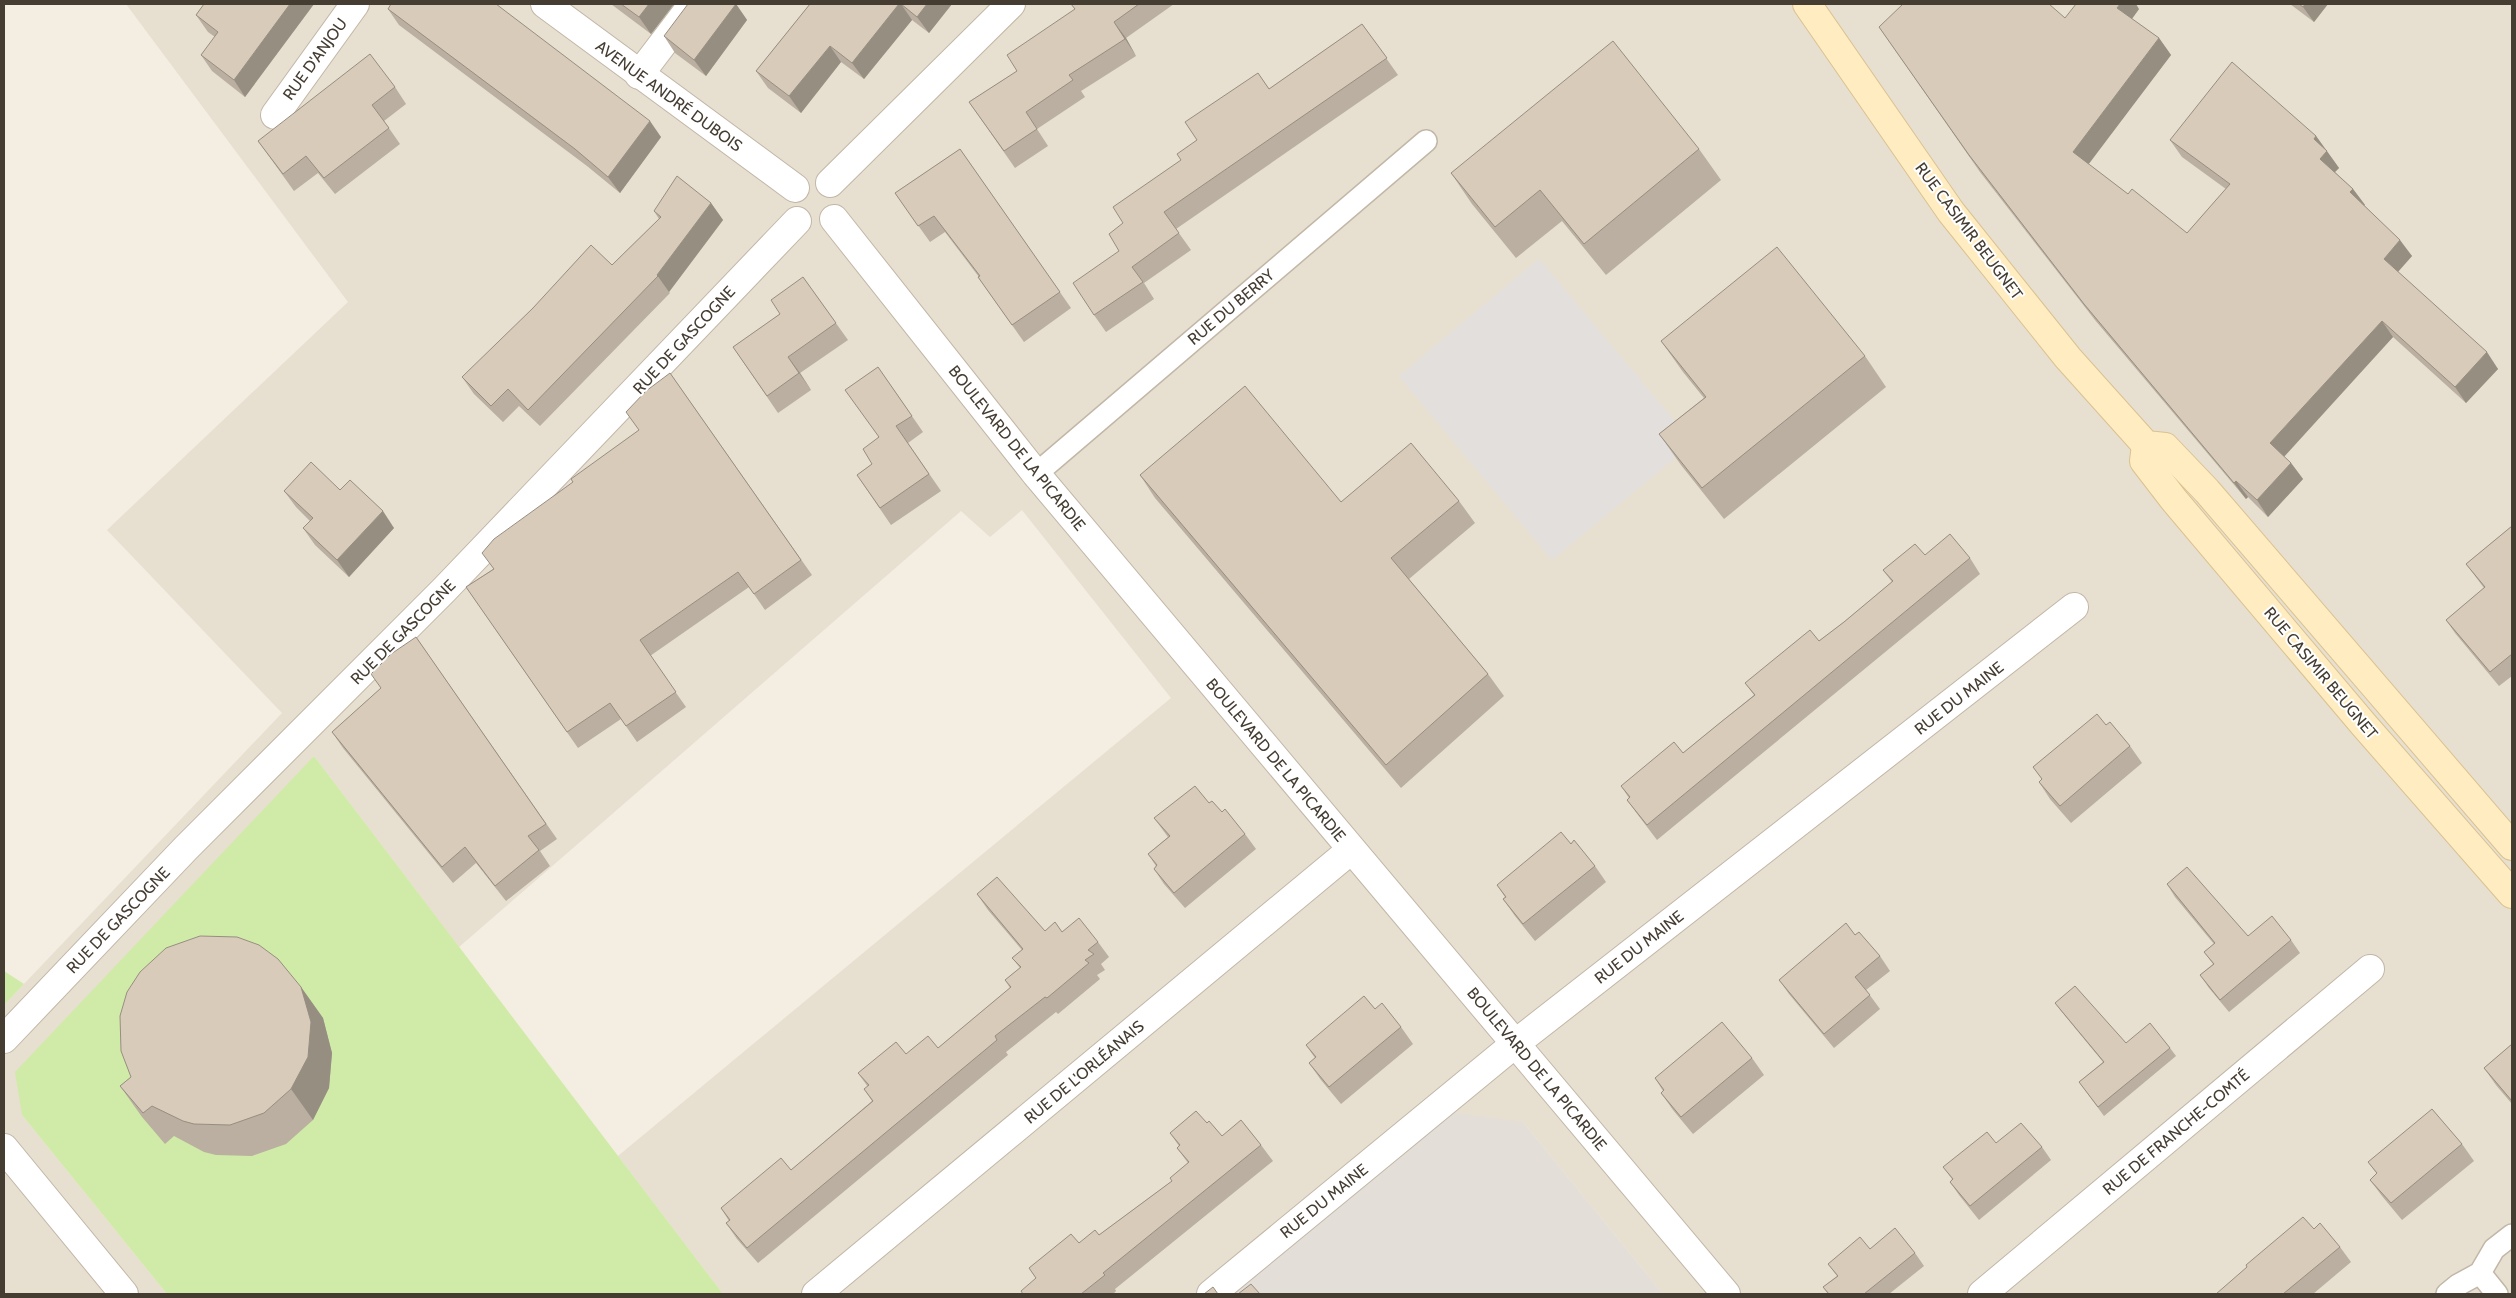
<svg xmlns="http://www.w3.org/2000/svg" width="2516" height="1298" font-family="Cabin,sans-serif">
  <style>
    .residential { fill: #e7dfd0 }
    .industrial { fill: #e4ded8 }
    .green { fill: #d0eba7 }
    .parking { fill: #e3dfdc }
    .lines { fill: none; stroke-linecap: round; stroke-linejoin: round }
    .lane-casing { stroke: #c2b7a7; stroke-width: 24 }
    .street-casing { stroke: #c2b7a7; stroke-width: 30 }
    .secondary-casing { stroke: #dac290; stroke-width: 30 }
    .lane { stroke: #fff; stroke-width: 21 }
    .street { stroke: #fff; stroke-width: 28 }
    .secondary { stroke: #ffecc0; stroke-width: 28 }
    .wall { fill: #baafa0 }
    .shaded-wall { fill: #978e82 }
    .building { fill: #d8cbba; stroke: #978e82 }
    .labels { text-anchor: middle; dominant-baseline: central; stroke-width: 4; stroke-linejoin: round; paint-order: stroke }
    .street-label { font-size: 16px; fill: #453d32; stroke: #fff }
  </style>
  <rect width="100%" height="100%" fill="#f3ede2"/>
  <polygon class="residential" points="126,4 2512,4 2512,1294 1663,1294 1523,1122 1230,1294 723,1294 618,1156 1171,698 1022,510 990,537 961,511 459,947 314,756 22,1115 167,1294 4,1294 4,1005 282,713 107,530 348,302"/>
  <polygon class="industrial" points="1448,1112 1523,1122 1663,1294 1230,1294"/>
  <g class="green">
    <polygon points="314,756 723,1294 167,1294 22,1115 15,1072"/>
    <polygon points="4,971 24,984 4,1005"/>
  </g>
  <polygon class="parking" points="1539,259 1693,443 1552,560 1399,376"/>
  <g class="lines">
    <g class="lane-casing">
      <g id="lane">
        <polyline points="1036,474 1426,141"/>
        <polyline points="2480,1273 2497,1294"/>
        <polyline points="2447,1294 2458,1285 2480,1273 2494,1249 2512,1235"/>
      </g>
    </g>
    <g class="street-casing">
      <g id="street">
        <polyline points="545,4 795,188"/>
        <polyline points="639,75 693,4"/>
        <polyline points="275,115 355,4"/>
        <polyline points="830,183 1011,4"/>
        <polyline points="834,219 1036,474 1726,1294"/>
        <polyline points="4,1039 186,848 444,590 797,221"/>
        <polyline points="4,1148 124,1294"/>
        <polyline points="816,1294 1351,850"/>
        <polyline points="1211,1294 1516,1043 2074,607"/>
        <polyline points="1982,1294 2370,969"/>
      </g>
    </g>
    <g class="secondary-casing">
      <g id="secondary">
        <polyline points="1807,4 1951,212 2068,358 2146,445 2165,447 2207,491 2512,846"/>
        <polyline points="2146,445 2144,461 2174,500 2364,725 2512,894"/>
      </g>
    </g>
    <use href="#lane" class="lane"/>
    <use href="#street" class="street"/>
    <use href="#secondary" class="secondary"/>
  </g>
  <g class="wall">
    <polygon points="204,4 314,4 245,97 212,71 201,55 215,37 208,32 196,15"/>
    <polygon points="611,4 674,4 651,34"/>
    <polygon points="736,4 747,20 706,76 675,53 664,36"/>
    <polygon points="810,4 952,4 929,33 912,20 864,79 841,62 801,113 768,88 756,71"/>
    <polygon points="1071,4 1174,4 1126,38 1136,56 1081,91 1085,97 1037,129 1048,146 1015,168 969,102 1017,71 1075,9"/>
    <polygon points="2290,4 2328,4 2314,22"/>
    <polygon points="388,9 661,137 620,193 587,166 399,25"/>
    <polygon points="2139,9 2132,19 2159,38 2171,55 2088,164 2128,194 2187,233 2226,189 2182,157 2170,140 2316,136 2339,168 2335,172 2353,189 2365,205 2364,205 2412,256 2398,272 2498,369 2466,403 2393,337 2284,457 2291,463 2303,479 2268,517 2248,497 2246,499 2095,320 1980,172 1879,27 2065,18"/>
    <polygon points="1362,24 1398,75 1176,229 1191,250 1144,283 1154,299 1106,332 1094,315 1119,251 1123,223 1181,160 1197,140 1258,73 1269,89"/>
    <polygon points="395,87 406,104 384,121 400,144 335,194 318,173 294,191 258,141"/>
    <polygon points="960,149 1071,308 1024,342 978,277 979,277 945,232 930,242 895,193"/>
    <polygon points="1699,149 1721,180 1606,275 1562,221 1516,258 1472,204 1451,173"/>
    <polygon points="711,203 723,220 669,292 670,293 540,426 519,406 503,422 474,394 462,377 612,265 659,219 654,211"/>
    <polygon points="803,277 848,340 800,373 811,390 778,413 733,347 780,314"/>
    <polygon points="1661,341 1865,356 1886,387 1724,519 1681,465 1659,434 1704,398 1683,372"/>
    <polygon points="878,367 923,432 908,443 941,491 891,525 857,475 872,464 878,437"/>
    <polygon points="670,373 812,575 765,610 749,587 650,656 686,707 637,742 621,719 578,748 466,587 493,569 573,482 639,430"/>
    <polygon points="1140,475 1341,502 1459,501 1475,523 1409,579 1488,674 1504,696 1401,788 1155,498"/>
    <polygon points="340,490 394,528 349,577 315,545 303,528 310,521 296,507 284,491"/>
    <polygon points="2512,526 2512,676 2499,686 2455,633 2446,620 2484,588 2466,564"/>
    <polygon points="1925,555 1970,558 1980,574 1657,840 1638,815 1627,800 1629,798 1621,786 1683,753 1754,695 1745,683 1819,641 1844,622 1892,582 1883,570"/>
    <polygon points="416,637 557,839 540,851 550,866 506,901 476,863 453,883 343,748 332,732 381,688"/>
    <polygon points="2106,725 2130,746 2142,763 2071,823 2050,799 2039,782 2042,779 2033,767"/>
    <polygon points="1209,803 1222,812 1245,834 1256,849 1185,908 1164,884 1154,869 1156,866 1148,854 1168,837 1154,818"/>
    <polygon points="1571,844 1595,866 1606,882 1535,941 1515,916 1503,899 1505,897 1497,885"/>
    <polygon points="2167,884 2248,936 2291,940 2300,953 2229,1012 2209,988 2200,975 2213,964 2204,952 2214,944 2175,897"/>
    <polygon points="977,894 1045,931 1062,932 1098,942 1109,957 1101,964 1105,970 1097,975 1100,979 1058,1014 1056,1012 1006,1052 1008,1055 758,1263 737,1239 726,1223 729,1221 721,1208 791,1170 872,1101 864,1089 868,1087 858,1073 906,1054 938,1048 1010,988 1005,980 1020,968 1012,958 1022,950 988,910"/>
    <polygon points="1855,935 1880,956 1890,971 1866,990 1880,1009 1834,1048 1789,994 1779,980"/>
    <polygon points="301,987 323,1018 332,1053 329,1088 313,1120 286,1144 252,1156 216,1155 204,1152 174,1136 165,1144 142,1117 120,1086 131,1077"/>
    <polygon points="2055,1003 2126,1043 2170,1048 2176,1056 2104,1116 2079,1082 2103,1062 2061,1011"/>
    <polygon points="1375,1009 1401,1027 1413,1044 1341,1104 1321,1080 1309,1063 1315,1058 1306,1045"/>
    <polygon points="2512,1044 2512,1104 2496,1085 2484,1068"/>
    <polygon points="1752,1058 1764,1075 1693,1134 1673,1110 1661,1093 1663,1091 1655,1078"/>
    <polygon points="1207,1123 1222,1136 1261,1145 1273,1161 1115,1289 1116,1291 1113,1294 1023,1294 1036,1278 1029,1268 1079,1243 1099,1235 1172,1181 1188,1163 1177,1148 1179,1146 1170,1133"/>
    <polygon points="1996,1143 2042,1147 2051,1160 1979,1220 1959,1195 1950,1182 1952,1179 1943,1167"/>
    <polygon points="2462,1144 2474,1161 2402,1220 2382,1196 2370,1180 2377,1174 2368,1162"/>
    <polygon points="2314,1229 2340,1247 2351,1262 2313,1294 2216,1294"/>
    <polygon points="1870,1249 1915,1253 1924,1266 1889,1294 1828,1294 1823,1287 1837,1276 1828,1264"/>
  </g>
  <g class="shaded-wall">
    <polygon points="290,4 314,4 245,97 234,80"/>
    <polygon points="649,4 674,4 651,34 639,17"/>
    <polygon points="736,4 747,20 706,76 694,60"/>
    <polygon points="899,4 901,4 912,20 864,79 852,63"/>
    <polygon points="927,4 952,4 929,33 917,17"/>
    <polygon points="2120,4 2136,4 2139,9 2128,24 2117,8"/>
    <polygon points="2305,4 2328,4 2314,22 2303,7"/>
    <polygon points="1114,22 1126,38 1136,56"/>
    <polygon points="2159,38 2171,55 2085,169 2073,152"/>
    <polygon points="830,46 841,62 801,113 789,96"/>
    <polygon points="650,121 661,137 620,193 608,177"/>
    <polygon points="2316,136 2339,168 2331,176 2320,159 2314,139"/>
    <polygon points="2353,189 2365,205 2362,208 2350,192"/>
    <polygon points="711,203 723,220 669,292 657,275"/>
    <polygon points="2400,240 2412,256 2395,275 2384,259"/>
    <polygon points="2382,321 2393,337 2281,460 2270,443"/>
    <polygon points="2487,352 2498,369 2466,403 2455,387"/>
    <polygon points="788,357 800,373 811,390 799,373"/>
    <polygon points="2291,463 2303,479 2268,517 2257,500"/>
    <polygon points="2236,481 2248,497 2246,499 2234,483"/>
    <polygon points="383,511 394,528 349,577 337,560"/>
    <polygon points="301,987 323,1018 332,1053 329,1088 313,1120 291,1089"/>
  </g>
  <g class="building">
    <polygon points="204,4 290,4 234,80 201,55 218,32 196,15"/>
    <polygon points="391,4 496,4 650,121 608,177 575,149 388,9"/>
    <polygon points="621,4 649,4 639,17"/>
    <polygon points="688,4 736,4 694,60 664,36"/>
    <polygon points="810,4 899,4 852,63 830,46 789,96 756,71"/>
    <polygon points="901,4 927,4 917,17"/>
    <polygon points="1071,4 1139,4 1114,22 1125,39 1069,75 1073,80 1026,112 1037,129 1004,151 969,102 1017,71 1007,55 1075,9"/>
    <polygon points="1903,4 2049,4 2065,18 2076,4 2120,4 2117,8 2159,38 2073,152 2128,194 2132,189 2187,233 2230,184 2170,140 2232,62 2316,136 2314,139 2327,151 2320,159 2353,189 2350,192 2400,240 2384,259 2487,352 2455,387 2382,321 2270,443 2291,463 2257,500 2236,481 2234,483 2084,304 1969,155 1879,27"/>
    <polygon points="2299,4 2305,4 2303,7"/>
    <polygon points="1362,24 1387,58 1164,212 1179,233 1132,267 1143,282 1094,315 1073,283 1119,251 1109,234 1123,223 1113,207 1181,160 1177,154 1197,140 1185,122 1258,73 1269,89"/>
    <polygon points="1613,41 1699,149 1584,244 1540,190 1495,227 1451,173"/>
    <polygon points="370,54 395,87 372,105 389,128 324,178 306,156 283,174 258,141"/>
    <polygon points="960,149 1060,292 1012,325 978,277 980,276 934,216 918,226 895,193"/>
    <polygon points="677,176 711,203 657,275 658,276 528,410 508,389 491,406 462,377 533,308 591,245 612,265 661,217 654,211"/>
    <polygon points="1777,247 1865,356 1702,488 1659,434 1706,397 1661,341"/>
    <polygon points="803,277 836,323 788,357 799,373 767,396 733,347 780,314 771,300"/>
    <polygon points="878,367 912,416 896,426 929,474 880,508 857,475 872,464 863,449 879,437 845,390"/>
    <polygon points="670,373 801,560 754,594 738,572 640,640 676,692 626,726 610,703 567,732 466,587 494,569 482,553 494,539 573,482 571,479 639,430 626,412 646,391"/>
    <polygon points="1245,386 1341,502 1411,443 1459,501 1391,558 1488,674 1386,765 1140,475"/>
    <polygon points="311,462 340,490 350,480 383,511 337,560 303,528 313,518 284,491"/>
    <polygon points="2512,526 2512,654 2490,672 2446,620 2485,587 2466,564"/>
    <polygon points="1950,534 1970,558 1647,825 1627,800 1630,797 1621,786 1674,742 1683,753 1721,722 1755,695 1745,683 1810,630 1819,641 1844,622 1893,581 1883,570 1915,544 1925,555"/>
    <polygon points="416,637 546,824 528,836 539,850 495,886 465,847 442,867 332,732 381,688 371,674 391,654"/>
    <polygon points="2097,714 2106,725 2110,722 2130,746 2060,806 2039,782 2042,779 2033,767"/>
    <polygon points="1195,786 1209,803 1212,801 1222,812 1225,809 1245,834 1174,893 1154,869 1157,865 1148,854 1170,836 1154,818"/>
    <polygon points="1561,832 1571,844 1574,840 1595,866 1523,924 1503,899 1506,897 1497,885"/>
    <polygon points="2187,867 2248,936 2272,916 2291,940 2220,1000 2200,975 2214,964 2204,952 2215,943 2167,884"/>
    <polygon points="997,877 1045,931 1055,922 1062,932 1079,918 1098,942 1088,950 1094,954 1085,960 1089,963 1047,998 1045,997 995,1036 997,1040 747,1248 726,1223 730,1220 721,1208 781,1158 791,1170 873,1101 864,1089 869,1085 858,1073 896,1042 906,1054 928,1036 938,1048 1011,987 1005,980 1021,967 1012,958 1023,949 977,894"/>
    <polygon points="1846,923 1855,935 1859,932 1880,956 1855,977 1870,995 1824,1034 1779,980"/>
    <polygon points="200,936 237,937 259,945 278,959 301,987 311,1022 308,1057 291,1089 264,1113 230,1125 194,1124 183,1121 152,1106 143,1113 120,1086 131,1077 121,1051 120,1016 127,992 140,972 166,948"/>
    <polygon points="2075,986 2126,1043 2150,1023 2170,1048 2098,1107 2079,1082 2104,1062 2055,1003"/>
    <polygon points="1364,996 1375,1009 1382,1003 1401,1027 1329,1087 1309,1063 1316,1057 1306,1045"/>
    <polygon points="1722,1022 1752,1058 1681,1117 1661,1093 1664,1090 1655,1078"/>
    <polygon points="2512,1044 2512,1101 2484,1068"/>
    <polygon points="2432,1109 2462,1144 2391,1203 2370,1180 2377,1173 2368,1162"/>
    <polygon points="1196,1111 1207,1123 1209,1121 1222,1136 1241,1120 1261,1145 1103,1273 1105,1275 1081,1294 1023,1294 1021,1291 1036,1278 1029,1268 1071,1234 1079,1243 1095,1230 1099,1235 1172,1181 1170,1178 1189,1162 1177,1148 1180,1145 1170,1133"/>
    <polygon points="2021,1123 2042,1147 1970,1206 1950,1182 1953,1179 1943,1167 1987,1132 1996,1143"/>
    <polygon points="2303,1217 2314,1229 2320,1223 2340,1247 2283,1294 2216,1294 2247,1267 2246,1265"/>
    <polygon points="1895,1228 1915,1253 1864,1294 1829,1294 1823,1287 1838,1276 1828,1264 1860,1237 1870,1249"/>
    <polygon points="1251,1284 1260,1294 1238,1294"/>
    <polygon points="1213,1287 1218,1294 1204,1294"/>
  </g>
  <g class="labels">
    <g class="street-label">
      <text transform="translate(315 59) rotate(-54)">RUE D'ANJOU</text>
      <text transform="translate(669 96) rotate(36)">AVENUE ANDRÉ DUBOIS</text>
      <text transform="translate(1969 231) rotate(53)">RUE CASIMIR BEUGNET</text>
      <text transform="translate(1231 307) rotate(-40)">RUE DU BERRY</text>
      <text transform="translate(684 340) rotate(-47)">RUE DE GASCOGNE</text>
      <text transform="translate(1017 448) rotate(51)">BOULEVARD DE LA PICARDIE</text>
      <text transform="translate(403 632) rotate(-45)">RUE DE GASCOGNE</text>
      <text transform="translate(2321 673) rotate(50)">RUE CASIMIR BEUGNET</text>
      <text transform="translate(1959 698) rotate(-38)">RUE DU MAINE</text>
      <text transform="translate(1276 760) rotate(50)">BOULEVARD DE LA PICARDIE</text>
      <text transform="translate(118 920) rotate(-46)">RUE DE GASCOGNE</text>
      <text transform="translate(1639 947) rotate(-38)">RUE DU MAINE</text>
      <text transform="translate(1537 1069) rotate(50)">BOULEVARD DE LA PICARDIE</text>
      <text transform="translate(1084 1072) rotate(-40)">RUE DE L'ORLÉANAIS</text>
      <text transform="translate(2176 1132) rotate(-40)">RUE DE FRANCHE-COMTÉ</text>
      <text transform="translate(1324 1201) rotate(-39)">RUE DU MAINE</text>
    </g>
  </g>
  <rect width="2516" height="1298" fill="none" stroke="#453d32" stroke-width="10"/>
</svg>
